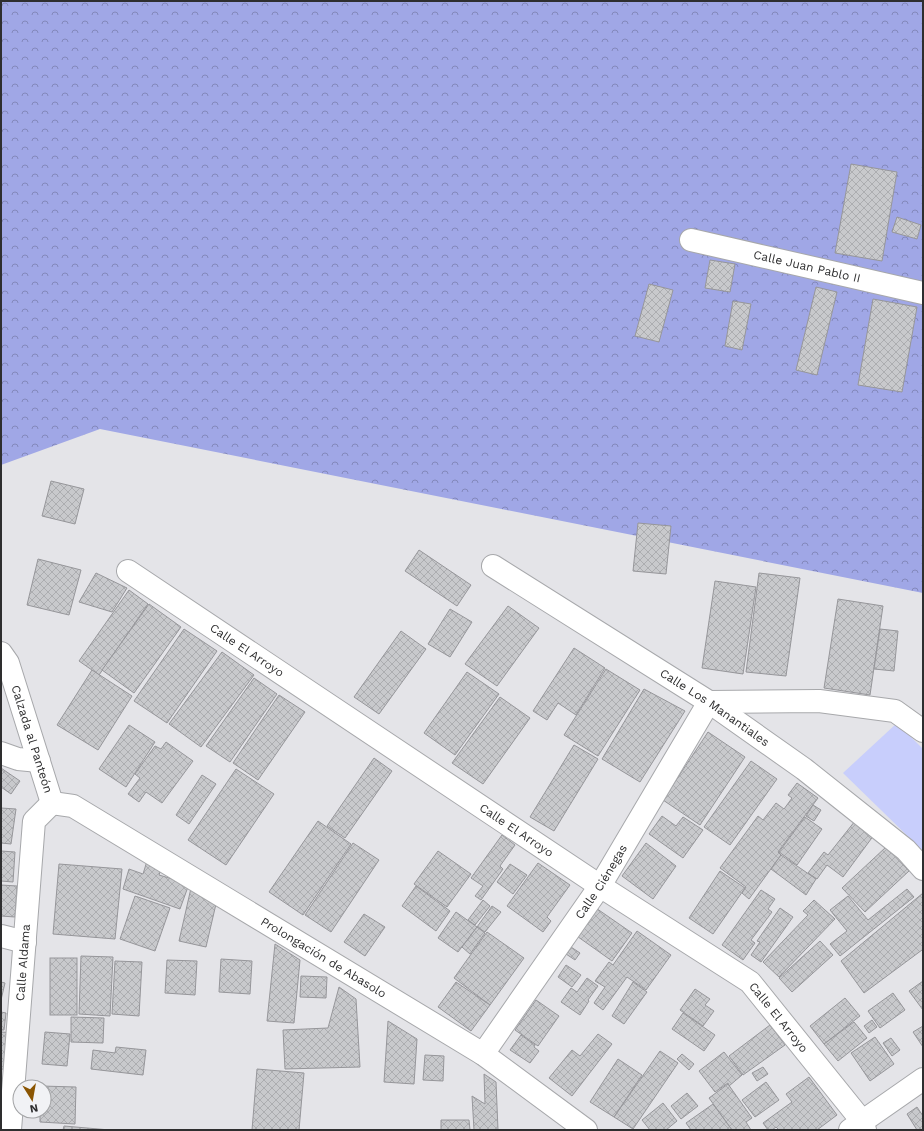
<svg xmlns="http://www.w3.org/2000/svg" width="924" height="1131" font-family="'Work Sans',sans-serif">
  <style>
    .forest { fill: url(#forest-crowns) }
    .garden { fill: #c8cefc }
    .building { fill: url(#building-cross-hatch); stroke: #96969a }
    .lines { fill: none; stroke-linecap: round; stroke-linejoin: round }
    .minor-casing { stroke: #a7a8ab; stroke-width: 24 }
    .minor { stroke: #fff; stroke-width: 22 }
    .labels { text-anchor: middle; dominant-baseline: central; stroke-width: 3.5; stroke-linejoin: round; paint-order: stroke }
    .street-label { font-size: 12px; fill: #2e2e2f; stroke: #f1f2f5 }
  </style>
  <defs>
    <pattern id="forest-crowns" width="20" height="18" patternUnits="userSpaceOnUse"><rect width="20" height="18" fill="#a0a7e6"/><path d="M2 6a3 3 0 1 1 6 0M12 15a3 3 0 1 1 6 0" fill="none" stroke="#8388bb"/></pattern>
    <pattern id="building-cross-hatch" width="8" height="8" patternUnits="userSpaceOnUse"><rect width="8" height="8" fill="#c8c9cc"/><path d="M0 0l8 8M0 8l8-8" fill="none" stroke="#acadb0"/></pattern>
  </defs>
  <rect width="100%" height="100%" fill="#e4e4e8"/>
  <polygon class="forest" points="1,1 923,1 923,593 100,429 1,465"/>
  <polygon class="garden" points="897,723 923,749 923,851 843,773"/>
  <g class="building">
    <polygon points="851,164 897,172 882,261 835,253"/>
    <polygon points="897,217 921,225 917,239 892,232"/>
    <polygon points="710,260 735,264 730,292 705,288"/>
    <polygon points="649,284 673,290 659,342 635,336"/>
    <polygon points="816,287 837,292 817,375 796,370"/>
    <polygon points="873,299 917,307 902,392 858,385"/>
    <polygon points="733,301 751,304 742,350 725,346"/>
    <polygon points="51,481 84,489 75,524 42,516"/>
    <polygon points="638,523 671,526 666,574 633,571"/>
    <polygon points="419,550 471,585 457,606 405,571"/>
    <polygon points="38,559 81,570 69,615 27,605"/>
    <polygon points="96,573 127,588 112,612 79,602"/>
    <polygon points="759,573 800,578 786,676 746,672"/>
    <polygon points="715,581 756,587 743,674 702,668"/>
    <polygon points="129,590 148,604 99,675 79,661"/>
    <polygon points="838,599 883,606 870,695 824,688"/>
    <polygon points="149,604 181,627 134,693 102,670"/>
    <polygon points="508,606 539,628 497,686 465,664"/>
    <polygon points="450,609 472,622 450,657 428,644"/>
    <polygon points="184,629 217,651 167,723 134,701"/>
    <polygon points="880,629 898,631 894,671 874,669"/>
    <polygon points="401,631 426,649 379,714 354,697"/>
    <polygon points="574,648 605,668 576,715 558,703 547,720 533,711"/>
    <polygon points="222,652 254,675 201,747 169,724"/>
    <polygon points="606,669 640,690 598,756 564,735"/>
    <polygon points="92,670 132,696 98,750 57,725"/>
    <polygon points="467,672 499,694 455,755 424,733"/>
    <polygon points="254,678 277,694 230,762 206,746"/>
    <polygon points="644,689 685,711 640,782 602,759"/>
    <polygon points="279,695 305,712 258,780 233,763"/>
    <polygon points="500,697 530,718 483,784 452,763"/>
    <polygon points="129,725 155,742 126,787 99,769"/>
    <polygon points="708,732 745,757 700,825 663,800"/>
    <polygon points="166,742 193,761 162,803 146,792 139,802 128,794 140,778 135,774 155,746 161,749"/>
    <polygon points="574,745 598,759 554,831 530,817"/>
    <polygon points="374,758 392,771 345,838 327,826"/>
    <polygon points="751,761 777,779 730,845 704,827"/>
    <polygon points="1,768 20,781 11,794 1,787"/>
    <polygon points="236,769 274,794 226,865 188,840"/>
    <polygon points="202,775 216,784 189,824 176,815"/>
    <polygon points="797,783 818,798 778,852 781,855 749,899 742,893 746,887 720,868 758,816 763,820 776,803 784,809 792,798 788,795"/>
    <polygon points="813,805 821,810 814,821 806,816"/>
    <polygon points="1,808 16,809 11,844 1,843"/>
    <polygon points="662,816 676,826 683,817 703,830 683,858 649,834"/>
    <polygon points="805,817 822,829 797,865 779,852"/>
    <polygon points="318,821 351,844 303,915 269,892"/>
    <polygon points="855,821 874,835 843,877 827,865 817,879 808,873 824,852 828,855"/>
    <polygon points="502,835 515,845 500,866 503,869 481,900 475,896 483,886 471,878"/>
    <polygon points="353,843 379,860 331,932 305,915"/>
    <polygon points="646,843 676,866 653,899 622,876"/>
    <polygon points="886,847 909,871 865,912 842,888"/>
    <polygon points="1,851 15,852 13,882 1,881"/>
    <polygon points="438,851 471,874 447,907 414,884"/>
    <polygon points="781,855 816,879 806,895 771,869"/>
    <polygon points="147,861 162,866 159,875 189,884 180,909 123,889 129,869 143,874"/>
    <polygon points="538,863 570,885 547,917 551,921 543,932 507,906"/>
    <polygon points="59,864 122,869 115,939 53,934"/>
    <polygon points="510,864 527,875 513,894 497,882"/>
    <polygon points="720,871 745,888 713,934 689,918"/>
    <polygon points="1,885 17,886 15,917 1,916"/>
    <polygon points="416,886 450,911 436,931 402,906"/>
    <polygon points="191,888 216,904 206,947 179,941"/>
    <polygon points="907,889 914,897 840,956 830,944 847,931 830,910 848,896 868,920"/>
    <polygon points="761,890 775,899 768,909 772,912 751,940 755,943 743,960 722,945"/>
    <polygon points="923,893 923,952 922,950 864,993 841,961"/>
    <polygon points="135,896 170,908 155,951 120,939"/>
    <polygon points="483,900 490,906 475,925 468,920"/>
    <polygon points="814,900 835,919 779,977 763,962 808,915 803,911"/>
    <polygon points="492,906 501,912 485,932 477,927"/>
    <polygon points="593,906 632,933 612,961 574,934"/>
    <polygon points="780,908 793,917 761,962 751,955 760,942 757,941"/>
    <polygon points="456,912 477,927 458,952 438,938"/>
    <polygon points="364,914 385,927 365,956 344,942"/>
    <polygon points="477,927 485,933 470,954 462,947"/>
    <polygon points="637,931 671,955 646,990 627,977 603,1010 594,1003 605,987 595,981 609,962 613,965"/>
    <polygon points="487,932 524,958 490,1005 454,978"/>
    <polygon points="820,941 833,955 792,992 779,978"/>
    <polygon points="275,944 300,960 294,1023 267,1021"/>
    <polygon points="571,947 580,953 575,960 566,954"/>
    <polygon points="81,956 113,957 110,1016 79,1014"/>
    <rect x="50" y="958" width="27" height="57"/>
    <polygon points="221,959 252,961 250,994 219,992"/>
    <polygon points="167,960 197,961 195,995 165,993"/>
    <polygon points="115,961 142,962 139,1016 112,1014"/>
    <polygon points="566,965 581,975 572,987 558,977"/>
    <polygon points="301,976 327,977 326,998 300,997"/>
    <polygon points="587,978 598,986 588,1000 589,1001 580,1015 561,1002 571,988 577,992"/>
    <polygon points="923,981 923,1010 909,991"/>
    <polygon points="1,982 5,983 1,1000"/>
    <polygon points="456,982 490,1005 471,1031 438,1007"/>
    <polygon points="633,982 647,992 624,1024 612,1016"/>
    <polygon points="339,987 356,999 360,1067 285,1069 283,1030 328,1028"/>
    <polygon points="695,989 710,999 705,1005 714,1011 703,1026 680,1010"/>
    <polygon points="893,993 905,1010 880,1028 868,1011"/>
    <polygon points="845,998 860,1016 824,1044 810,1026"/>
    <polygon points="536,1000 559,1016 538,1046 515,1030"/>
    <polygon points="1,1012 6,1013 4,1030 1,1030"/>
    <polygon points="683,1013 715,1035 704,1051 672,1029"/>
    <polygon points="71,1017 104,1018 103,1043 71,1042"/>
    <polygon points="872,1020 877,1027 869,1033 864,1026"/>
    <polygon points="388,1021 417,1039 414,1084 384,1082"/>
    <polygon points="854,1022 867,1038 838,1061 824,1044"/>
    <polygon points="770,1025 785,1045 743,1075 729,1056"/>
    <polygon points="923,1026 923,1047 913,1032"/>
    <polygon points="1,1032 16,1033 13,1070 1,1069"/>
    <polygon points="45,1032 70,1034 67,1066 42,1064"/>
    <polygon points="598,1034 612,1044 572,1096 549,1078 572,1050 580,1056"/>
    <polygon points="521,1035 535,1045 534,1047 539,1051 530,1063 510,1050"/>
    <polygon points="875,1037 894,1064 870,1081 851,1053"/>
    <polygon points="891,1038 900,1050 892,1056 883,1043"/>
    <polygon points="116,1047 146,1050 143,1075 91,1069 93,1050 115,1053"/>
    <polygon points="660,1051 678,1063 633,1129 614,1117"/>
    <polygon points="724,1052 742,1075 729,1086 728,1083 715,1092 699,1071"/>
    <polygon points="682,1054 694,1064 689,1070 677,1059"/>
    <polygon points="425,1055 444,1056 443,1081 423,1080"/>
    <polygon points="618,1059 642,1075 614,1117 590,1102"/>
    <polygon points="763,1067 768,1074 757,1081 752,1073"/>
    <polygon points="257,1069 304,1073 299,1130 252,1130"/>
    <polygon points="484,1074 496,1082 498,1130 474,1130 472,1096 485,1104"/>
    <polygon points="809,1077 837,1115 817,1130 779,1130 776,1127 772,1130 768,1130 763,1123 792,1102 786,1094"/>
    <polygon points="766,1082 779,1100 755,1117 742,1100"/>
    <polygon points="728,1084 752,1118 746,1122 751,1130 732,1130 709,1098"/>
    <polygon points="41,1086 76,1087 75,1124 40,1122 40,1111 44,1111 44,1087 41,1087"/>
    <polygon points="687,1093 698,1106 681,1119 671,1106"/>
    <polygon points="663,1103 677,1121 666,1130 650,1130 642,1120"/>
    <polygon points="713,1104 732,1130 691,1130 686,1123"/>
    <polygon points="917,1107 923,1116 923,1130 917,1130 907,1114"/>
    <polygon points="441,1120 469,1120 470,1130 441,1130"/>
    <polygon points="64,1126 110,1130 63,1130"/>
  </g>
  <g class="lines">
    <g class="minor-casing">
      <g id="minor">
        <path id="s1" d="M 691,240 L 923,293"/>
        <path id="s2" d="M 493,566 L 709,702 L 804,769 L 906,850 L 923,869"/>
        <path id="s3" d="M 128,571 L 600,886 L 750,982 L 862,1121 L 865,1130"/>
        <path id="s4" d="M 1,653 L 8,663 L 52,803"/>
        <polyline points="1,753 18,759 39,761"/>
        <path id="s5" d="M 52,803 L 73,806 L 483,1054 L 586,1130"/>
        <polyline points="1,936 25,942"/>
        <path id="s6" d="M 483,1054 L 600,886 L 709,702 L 819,701 L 895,711 L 923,731"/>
        <path id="s7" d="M 10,1130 L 34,821 L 52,803"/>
        <polyline points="850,1130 923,1079"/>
      </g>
    </g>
    <use href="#minor" class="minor"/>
  </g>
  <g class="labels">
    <g class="street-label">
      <text stroke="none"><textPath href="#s1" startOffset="119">Calle Juan Pablo II</textPath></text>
      <text stroke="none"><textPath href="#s3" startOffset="143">Calle El Arroyo</textPath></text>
      <text stroke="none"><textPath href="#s2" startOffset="263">Calle Los Manantiales</textPath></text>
      <text stroke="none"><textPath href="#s4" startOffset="92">Calzada al Panteón</textPath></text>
      <text stroke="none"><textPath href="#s3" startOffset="467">Calle El Arroyo</textPath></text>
      <text stroke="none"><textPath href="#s6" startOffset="209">Calle Ciénegas</textPath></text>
      <text stroke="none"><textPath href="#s5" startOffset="314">Prolongación de Abasolo</textPath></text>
      <text stroke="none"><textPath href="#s7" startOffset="168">Calle Aldama</textPath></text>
      <text stroke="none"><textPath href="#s3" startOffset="791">Calle El Arroyo</textPath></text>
    </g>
  </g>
  <rect width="924" height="1131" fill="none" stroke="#2e2e2f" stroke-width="4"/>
  <g transform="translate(32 1099) rotate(169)"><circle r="19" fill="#f1f2f5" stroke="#a3a4a6"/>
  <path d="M0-3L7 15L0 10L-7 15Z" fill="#8a5502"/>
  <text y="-6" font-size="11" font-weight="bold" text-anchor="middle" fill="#2e2e2f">N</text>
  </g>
</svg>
